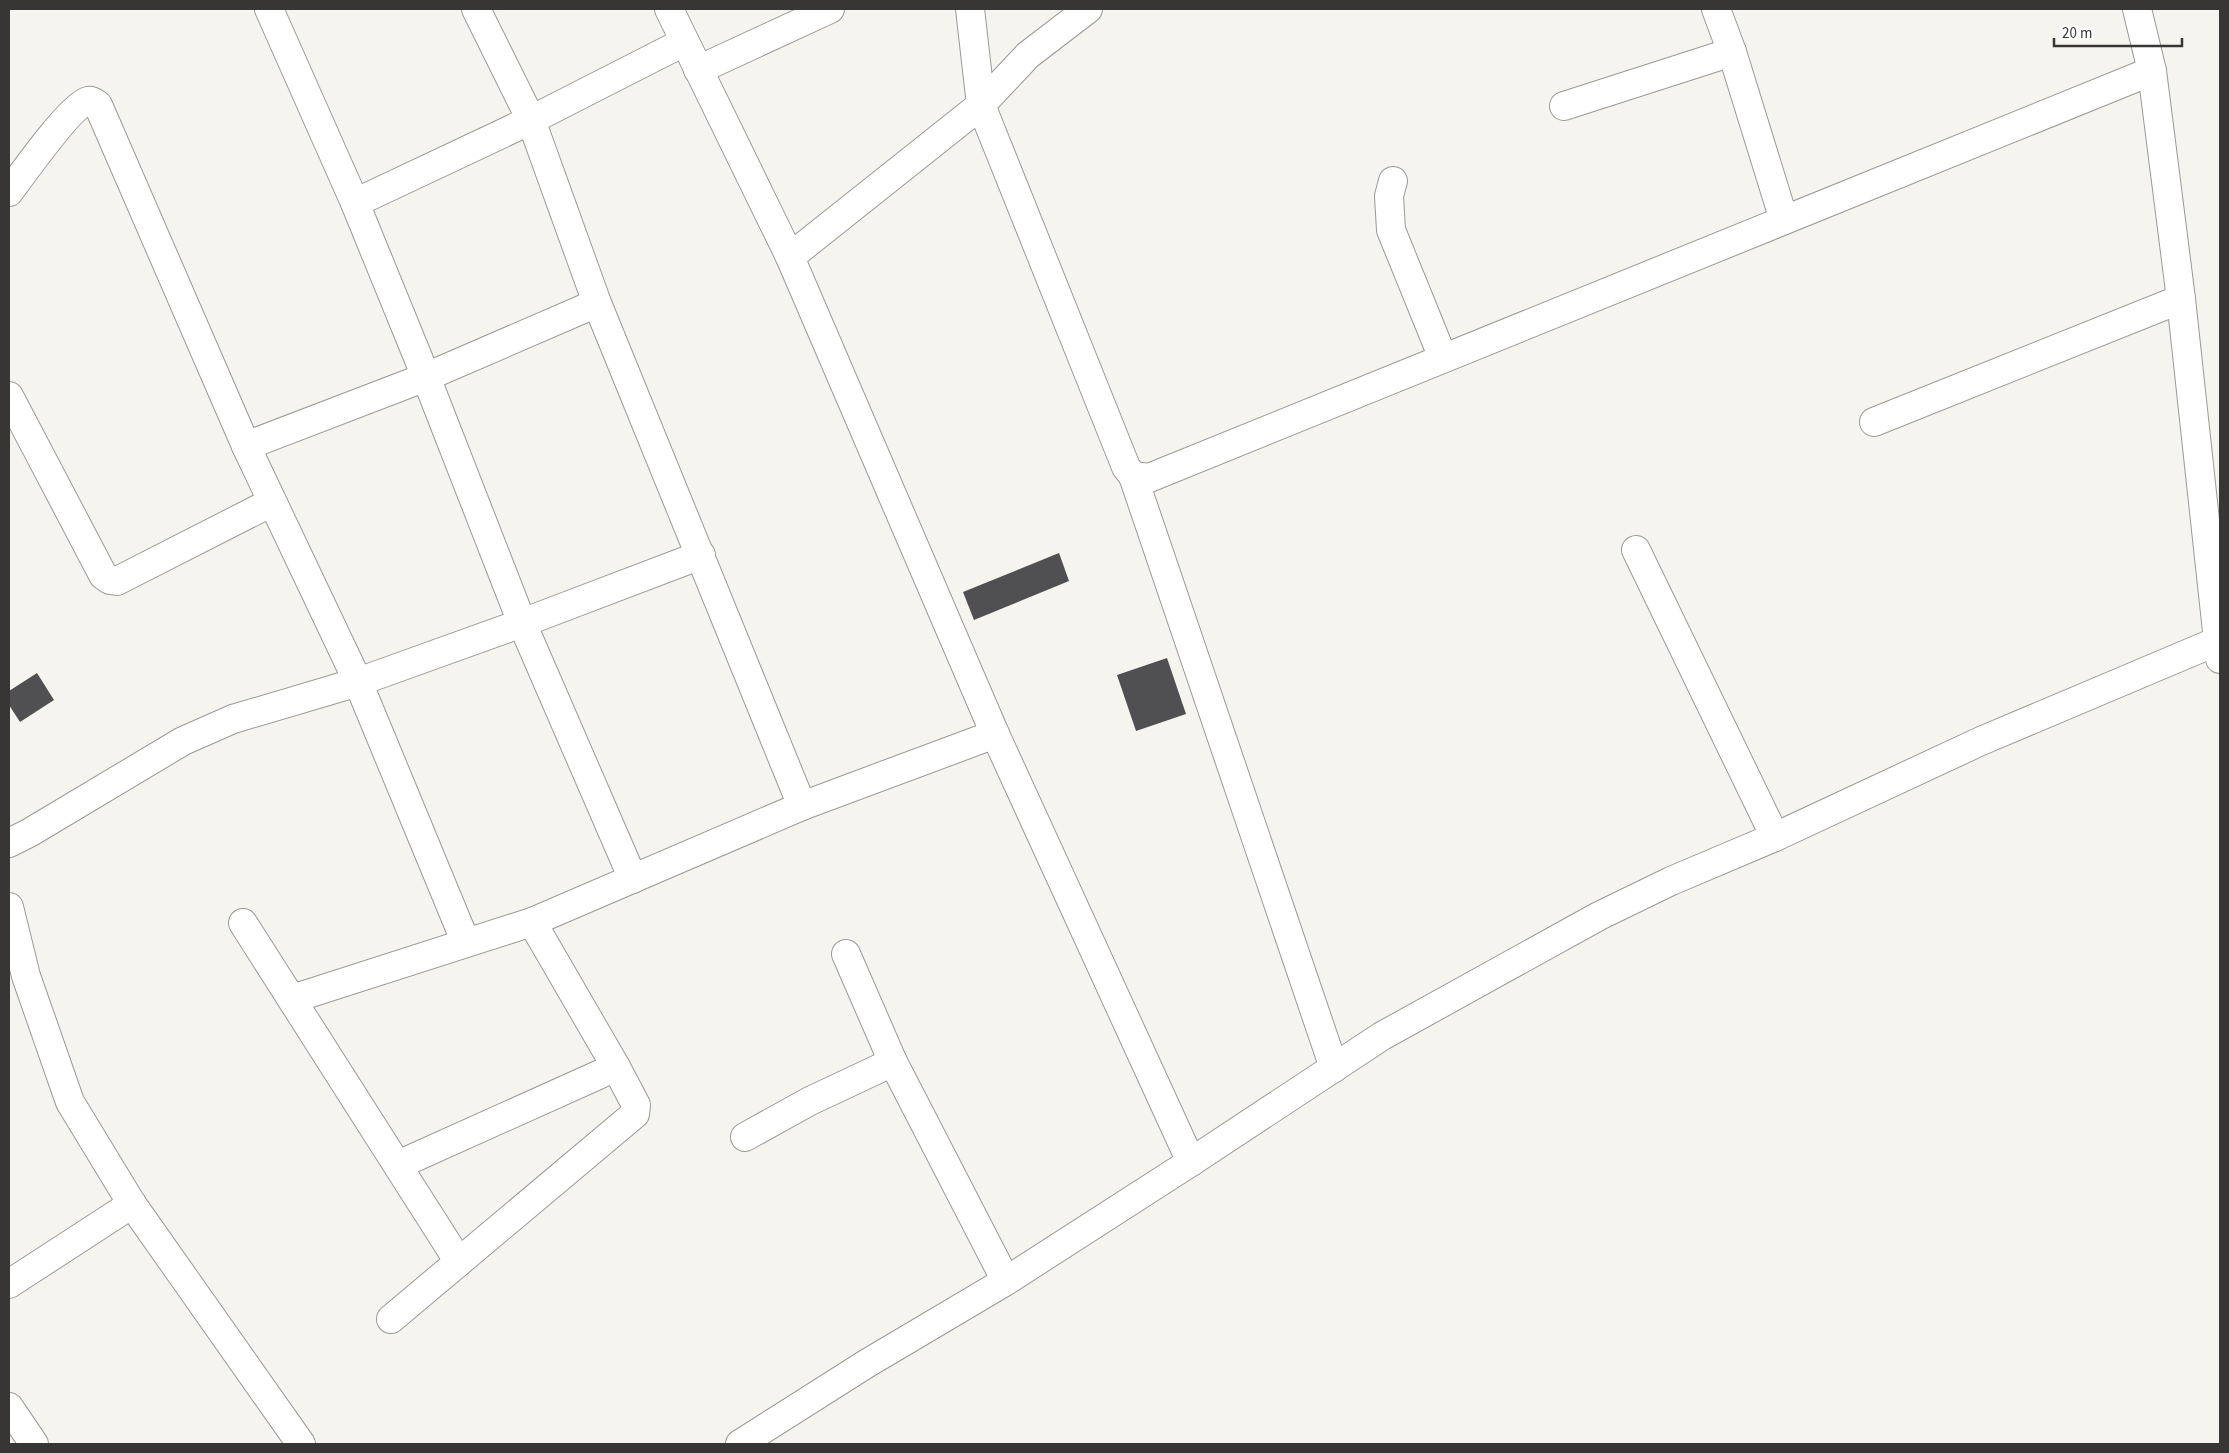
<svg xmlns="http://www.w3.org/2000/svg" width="2229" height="1453" font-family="'Source Sans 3',sans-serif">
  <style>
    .building { fill: #505053 }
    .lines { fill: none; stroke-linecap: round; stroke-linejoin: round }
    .minor-casing { stroke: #9a9a95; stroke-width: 30 }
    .minor { stroke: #fff; stroke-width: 28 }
  </style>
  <rect width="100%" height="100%" fill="#f5f4ef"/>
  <g class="building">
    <polygon points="1059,553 1069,581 974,620 963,592"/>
    <polygon points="1167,658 1186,714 1136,731 1117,675"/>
    <polygon points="37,673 54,700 20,722 9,705 9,691"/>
  </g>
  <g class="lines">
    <g class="minor-casing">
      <g id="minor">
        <polyline points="269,9 355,203 426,377 522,623 633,879"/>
        <polyline points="476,9 531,120 597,303 802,806"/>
        <polyline points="669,9 790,257 995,734 1191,1162"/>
        <polyline points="970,9 981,105 1126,467 1133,476 1149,478 2152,71"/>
        <polyline points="1716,9 1732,52 1784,220"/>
        <polyline points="2137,9 2152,71 2181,299 2220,659"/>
        <polyline points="698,70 830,9"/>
        <polyline points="1564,106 1732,52"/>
        <polyline points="1393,181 1389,196 1391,230 1443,358"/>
        <path d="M 9,192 C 21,176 71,105 88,101 C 92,100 95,103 98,105 L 246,446 L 358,682 L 466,943"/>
        <polyline points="355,203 531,120 684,42"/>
        <polyline points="790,257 981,105 1028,55 1088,9"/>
        <polyline points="9,396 103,575 110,580 117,581 272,502"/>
        <polyline points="1874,422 2181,299"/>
        <polyline points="246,446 426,377 597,303"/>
        <polyline points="1133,476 1334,1068"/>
        <polyline points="1636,550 1775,837"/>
        <polyline points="9,843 29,833 183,741 233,719 358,682 522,623 701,555"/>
        <polyline points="9,907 26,976 70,1102 132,1204 301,1444"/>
        <polyline points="243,923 459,1262"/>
        <polyline points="846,954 893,1062 1006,1281"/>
        <polyline points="292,999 532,922 802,806 995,734"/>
        <polyline points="745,1137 810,1101 893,1062"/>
        <polyline points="398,1165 616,1067"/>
        <polyline points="9,1284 132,1204"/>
        <polyline points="391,1319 635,1114 636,1105 616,1067 532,922"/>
        <polyline points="9,1407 34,1444"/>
        <polyline points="740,1444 866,1364 1006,1281 1191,1162 1382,1036 1599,916 1671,881 1775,837 1981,741 2220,640"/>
      </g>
    </g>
    <use href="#minor" class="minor"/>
  </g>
  <rect width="2229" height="1453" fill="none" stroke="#373635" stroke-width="20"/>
  <path d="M2054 38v8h128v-8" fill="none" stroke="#373635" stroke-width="2.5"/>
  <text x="2062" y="38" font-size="15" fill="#373635" stroke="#ffffff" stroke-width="4" paint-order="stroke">20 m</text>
</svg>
